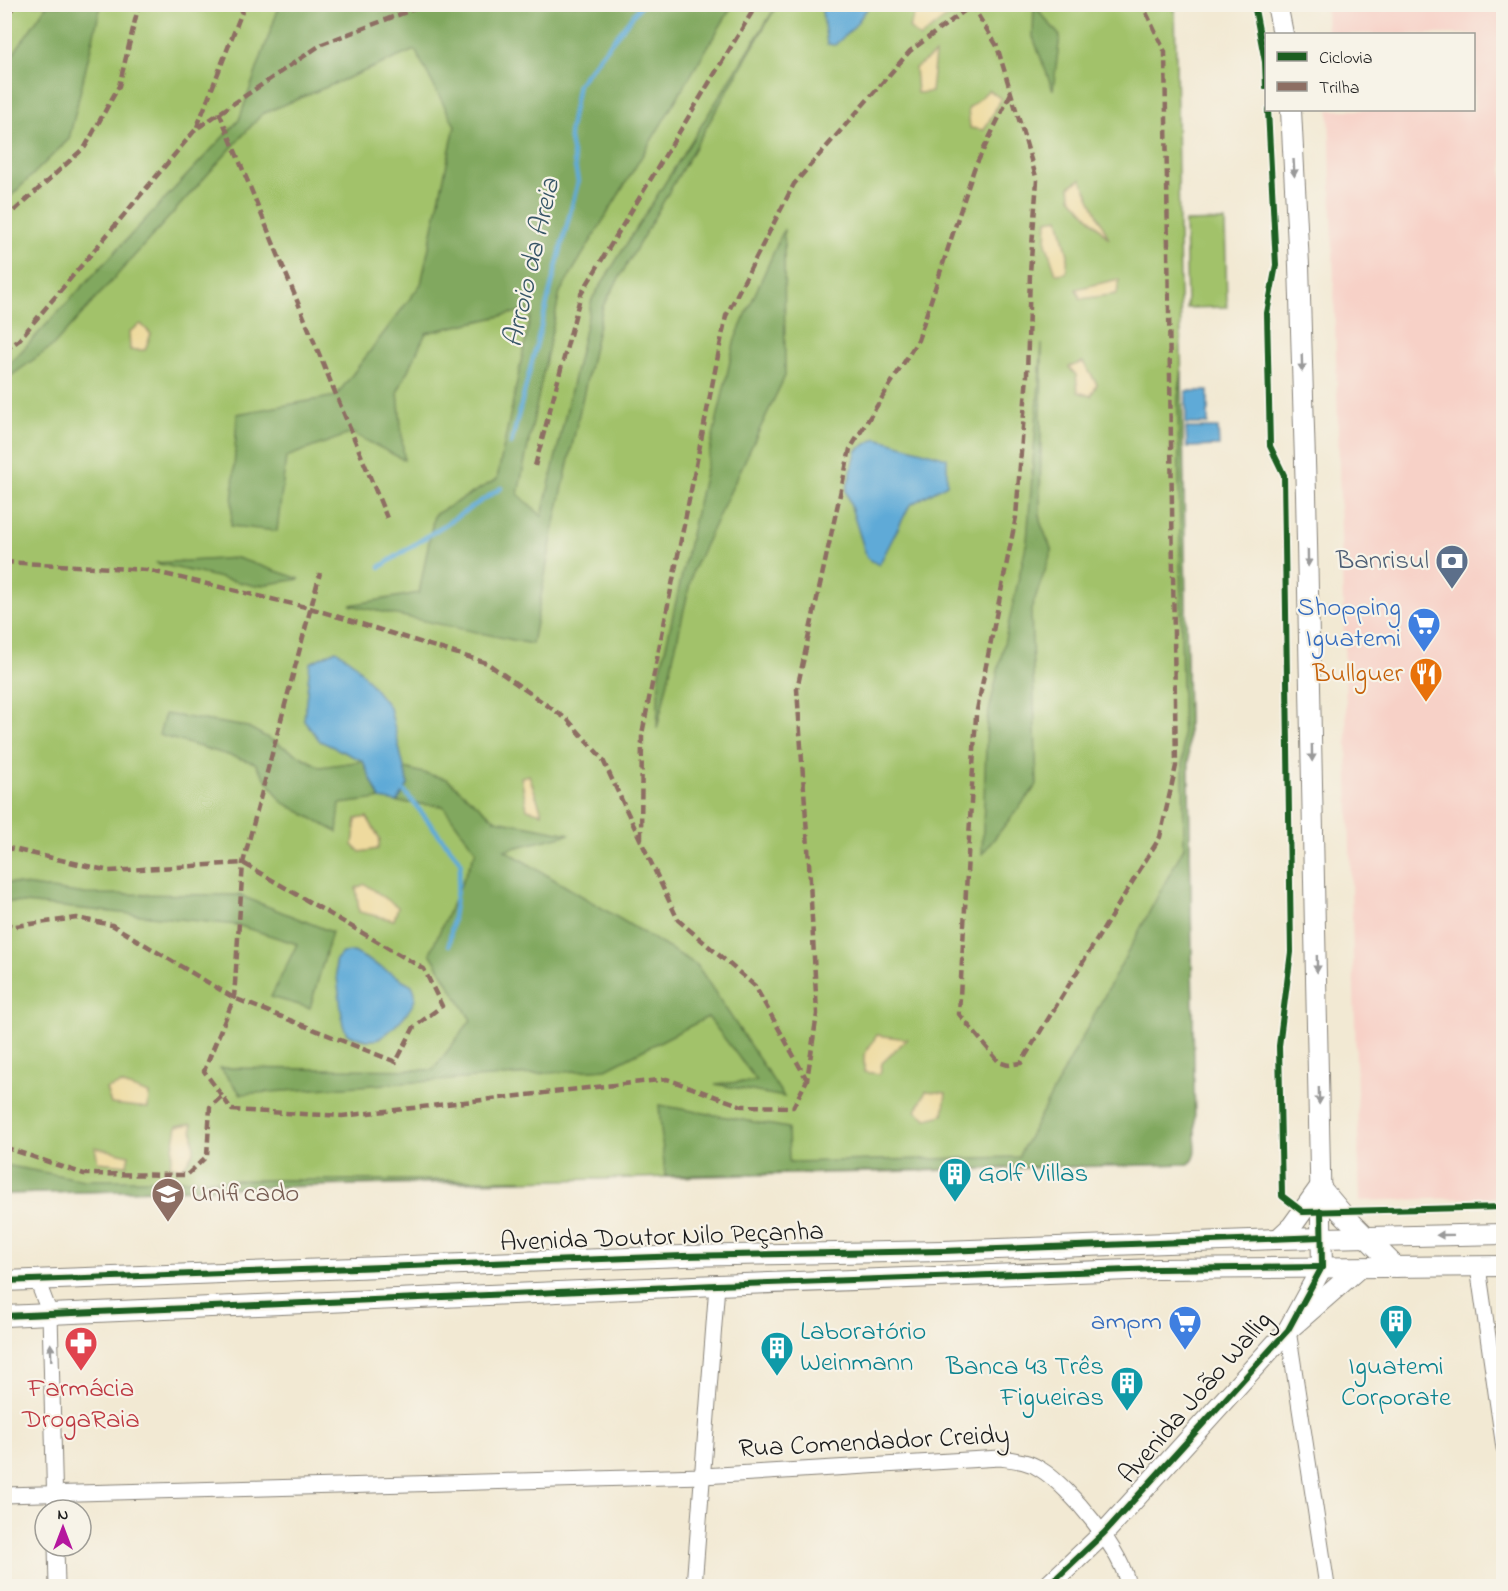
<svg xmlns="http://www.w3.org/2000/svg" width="1508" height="1591" font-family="'Indie Flower',sans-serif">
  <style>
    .built { fill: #f7d1c7 }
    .green { fill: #a2c26a; stroke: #5f6f43; stroke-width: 1.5 }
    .forest { fill: #81a85e; stroke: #4e623d; stroke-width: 1.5 }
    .sand { fill: #eeda9e; stroke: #857b5d; stroke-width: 1.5 }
    .water { fill: #5eaad7; stroke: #3d637a; stroke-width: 1.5 }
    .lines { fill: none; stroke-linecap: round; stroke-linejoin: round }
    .stream { stroke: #5eaad7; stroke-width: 4.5 }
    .minor-casing { stroke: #878278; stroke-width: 17 }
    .major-casing { stroke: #878278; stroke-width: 22 }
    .minor { stroke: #fff; stroke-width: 15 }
    .major { stroke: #fff; stroke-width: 20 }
    .quiet { stroke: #8d6e63; stroke-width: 4.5; stroke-dasharray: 9 4.5; stroke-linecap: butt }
    .cycleway-casing { stroke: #f7f3e8; stroke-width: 10 }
    .cycleway { stroke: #1b5e20; stroke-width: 6 }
    .oneway { fill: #999 }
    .labels { text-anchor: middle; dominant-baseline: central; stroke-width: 4.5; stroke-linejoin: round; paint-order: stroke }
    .service-label { font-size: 27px; fill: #4e5e75; stroke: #f7f3e8; text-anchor: end }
    .shop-label { font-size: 27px; fill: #366cbe; stroke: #f7f3e8; text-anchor: end }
    .food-label { font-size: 27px; fill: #c56008; stroke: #f7f3e8; text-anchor: end }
    .culture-label { font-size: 27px; fill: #0d838f; stroke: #f7f3e8; text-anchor: start }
    .education-label { font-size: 27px; fill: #785e54; stroke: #f7f3e8; text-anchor: start }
    .street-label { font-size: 27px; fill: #1c1c1c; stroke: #f7f3e8 }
    .health-label { font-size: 27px; fill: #be3a42; stroke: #f7f3e8 }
    .water-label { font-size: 28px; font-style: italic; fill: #365567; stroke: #f7f3e8 }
  </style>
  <rect width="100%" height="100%" fill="#f7f3e8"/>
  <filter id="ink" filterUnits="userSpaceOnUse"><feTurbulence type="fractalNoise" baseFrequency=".0167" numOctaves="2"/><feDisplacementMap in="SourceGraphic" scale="12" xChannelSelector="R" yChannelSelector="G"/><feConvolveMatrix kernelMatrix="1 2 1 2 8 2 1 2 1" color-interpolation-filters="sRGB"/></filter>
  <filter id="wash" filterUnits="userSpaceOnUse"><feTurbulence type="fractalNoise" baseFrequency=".008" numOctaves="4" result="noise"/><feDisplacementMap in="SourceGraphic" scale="24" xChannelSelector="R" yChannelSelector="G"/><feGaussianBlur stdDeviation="1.35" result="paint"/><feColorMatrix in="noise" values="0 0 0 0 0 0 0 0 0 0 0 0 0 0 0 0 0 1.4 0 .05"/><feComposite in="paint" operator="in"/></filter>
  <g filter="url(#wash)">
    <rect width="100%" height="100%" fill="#f2e9d3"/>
    <polygon class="built" points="1326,5 1503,5 1503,1197 1360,1201 1329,110 1474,110 1474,34 1327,34"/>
    <g class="green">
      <path d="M 4,5 L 1175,5 L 1195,1134 C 1195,1144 1199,1159 1188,1164 L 5,1194 Z"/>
      <polygon points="1225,221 1227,307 1187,308 1185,222"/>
    </g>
    <g class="forest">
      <polygon points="280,4 733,5 560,292 518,494 542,516 592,299 777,5 603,306 554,527 532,644 350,605 419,593 434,515 497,479 532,309 426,333 398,391 404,460 352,433 286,457 277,531 231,526 237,414 336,396 421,284 455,126 415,50 262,114 54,345 5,380 5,367 17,356 239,120"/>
      <polygon points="47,5 101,5 69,139 5,202 5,66"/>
      <polygon points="1034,5 1060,36 1053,90 1033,37"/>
      <polygon points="784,229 785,376 693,570 657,729 659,677 735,339"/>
      <polygon points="1042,344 1040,521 1052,551 1031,610 1037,785 982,854 987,720 1027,541"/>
      <path d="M 1182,371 L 1195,1134 C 1195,1144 1199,1159 1188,1164 L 665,1176 L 659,1105 L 788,1128 L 789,1162 L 1018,1157 L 1184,847 L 1178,397 Z"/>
      <polygon points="237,558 300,579 256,586 155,563"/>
      <polygon points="165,714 248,727 320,767 363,761 380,799 340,804 337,832 282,802 255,763 159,735"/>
      <polygon points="404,768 447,779 496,820 570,834 505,850 697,965 784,1097 715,1084 757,1081 708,1017 606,1069 241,1094 220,1068 433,1070 471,1020 430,953 476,851 443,806 397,802 408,785"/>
      <polygon points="4,882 85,894 239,895 332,932 310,1008 271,997 297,944 237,925 5,901"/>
      <polygon points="5,1165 84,1180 523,1180 5,1194"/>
    </g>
    <g class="sand">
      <polygon points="939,4 947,5 950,14 920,38 909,28 916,11"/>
      <polygon points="935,54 931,92 917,93 915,68"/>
      <polygon points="989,90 1001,99 984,130 970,128 968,109"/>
      <polygon points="1081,179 1109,239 1071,197 1070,186"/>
      <polygon points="1059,218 1068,255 1066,273 1056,274 1046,243 1047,220"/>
      <polygon points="1119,279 1117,294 1081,299 1076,289"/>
      <polygon points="141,324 151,334 145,350 130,350 129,332"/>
      <polygon points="1083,362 1097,384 1091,396 1078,392 1076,375 1069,367"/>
      <polygon points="529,775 542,813 527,809 521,777"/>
      <polygon points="367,817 380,839 378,849 360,852 353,845 356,819"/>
      <polygon points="365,884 398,907 394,920 359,912 356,888"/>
      <polygon points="877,1035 907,1039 882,1063 880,1074 864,1072 864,1055"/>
      <polygon points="121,1084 149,1094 148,1108 111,1104 106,1089"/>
      <polygon points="926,1091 946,1093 943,1115 927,1119 916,1111"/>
      <polygon points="192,1124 194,1152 182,1169 170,1165 177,1126"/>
      <polygon points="95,1147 129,1155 127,1165 98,1162"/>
    </g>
    <g class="water">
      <polygon points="821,5 821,4 870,5 853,28 835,45 827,44"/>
      <rect x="1186" y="391" width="22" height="33"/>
      <polygon points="1186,428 1218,428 1219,446 1187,447"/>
      <polygon points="876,438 947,458 947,484 910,505 879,565 867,558 846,491 857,450"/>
      <polygon points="336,650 355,664 390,708 408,785 397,802 380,799 363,761 320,741 304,720 310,663"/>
      <path d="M 354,952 L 412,985 C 414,989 416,993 415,998 C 413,1010 386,1038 374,1040 C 364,1041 355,1037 347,1034 L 343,1025 L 335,961 L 342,953 Z"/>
    </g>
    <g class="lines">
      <g class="stream">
        <polyline points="511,444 578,182 569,134 578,84 642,4"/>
        <polyline points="380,567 501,488"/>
        <polyline points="401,787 461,862 449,945"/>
      </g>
    </g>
  </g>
  <g filter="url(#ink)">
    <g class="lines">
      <g class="minor-casing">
        <g id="minor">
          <polyline points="1478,1267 1504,1448"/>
          <polyline points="37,1280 50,1314 55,1510"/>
          <polyline points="1288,1330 1327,1586"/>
          <path d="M 4,1495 L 703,1476 L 1000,1458 C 1014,1460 1028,1461 1040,1469 C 1070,1487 1123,1552 1128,1586"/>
          <polyline points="56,1546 57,1586"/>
          <polyline points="694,1586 717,1285"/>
        </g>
      </g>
      <g class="major-casing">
        <g id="major">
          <polyline points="1277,4 1283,34"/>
          <polyline points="1320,1187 1341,1212 1396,1267"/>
          <polyline points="1278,1239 1292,1226 1320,1187"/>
          <polyline points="4,1281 683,1256 943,1251 1278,1239 1504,1234"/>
          <polyline points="4,1316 717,1285 1157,1269 1504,1266"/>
          <polyline points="1288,1330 1322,1267 1306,494 1299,265 1291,110"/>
          <polyline points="1048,1586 1104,1533 1288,1330 1359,1268"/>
        </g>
      </g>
      <use href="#minor" class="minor"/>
      <use href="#major" class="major"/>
      <g class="quiet">
        <polyline points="971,4 997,46 1037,180 1030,273 1027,375 1016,517 976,715 959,1014 999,1062 1008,1065 1021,1063 1160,837 1176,766 1165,52 1142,4"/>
        <polyline points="4,22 15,4"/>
        <polyline points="219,112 387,518"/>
        <polyline points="197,127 245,4"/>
        <polyline points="4,220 85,147 119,86 139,4"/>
        <polyline points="4,351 18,341 196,129 322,44 427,4"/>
        <polyline points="535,466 581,294 757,4"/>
        <polyline points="4,562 147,570 310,608 487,663 568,720 602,758 678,920 755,986 807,1080"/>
        <polyline points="641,839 642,734 726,316 794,184 910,51 971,6"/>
        <polyline points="4,847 109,871 243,863 424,969 442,1006 414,1027 396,1062 234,998 112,925 77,918 15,926 4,924"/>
        <polyline points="222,1096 204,1071 234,998 243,863 320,573"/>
        <polyline points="4,1147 84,1174 187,1175 207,1156 210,1107 222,1096 232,1110 342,1116 667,1079 742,1106 793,1107 807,1080 817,1014 809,862 797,689 850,449 918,340 974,169 1011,93"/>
      </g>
      <g class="cycleway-casing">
        <g id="cycleway">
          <polyline points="1254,4 1265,62 1266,87"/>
          <polyline points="1268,110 1276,265 1267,313 1270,446 1284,475 1291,952 1279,1046 1282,1196 1303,1212 1504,1207"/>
          <polyline points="4,1281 683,1256 943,1251 1321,1237"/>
          <polyline points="4,1316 717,1285 1157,1269 1322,1267"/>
          <polyline points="1048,1586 1104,1533 1288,1330 1322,1267 1321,1211"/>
        </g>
      </g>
      <use href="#cycleway" class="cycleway"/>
    </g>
    <defs><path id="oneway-solid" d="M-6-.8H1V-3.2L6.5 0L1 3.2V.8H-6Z" transform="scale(1.5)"/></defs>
    <g class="oneway">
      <use href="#oneway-solid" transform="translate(1294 168) rotate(87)"/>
      <use href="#oneway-solid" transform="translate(1302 363) rotate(88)"/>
      <use href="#oneway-solid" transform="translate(1308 558) rotate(89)"/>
      <use href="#oneway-solid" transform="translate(1312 753) rotate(89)"/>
      <use href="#oneway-solid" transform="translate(1317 964) rotate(89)"/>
      <use href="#oneway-solid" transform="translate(1319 1096) rotate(89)"/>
      <use href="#oneway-solid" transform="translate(1445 1235) rotate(179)"/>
      <use href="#oneway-solid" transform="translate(51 1352) rotate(-92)"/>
    </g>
  </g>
  <defs>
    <g id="bank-pin" transform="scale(1.725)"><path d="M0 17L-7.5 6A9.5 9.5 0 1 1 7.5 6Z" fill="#5c6f8a" stroke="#f7f3e8"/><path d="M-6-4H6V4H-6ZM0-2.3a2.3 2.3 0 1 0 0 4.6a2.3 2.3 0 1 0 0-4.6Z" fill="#fff"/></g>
    <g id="supermarket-pin" transform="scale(1.725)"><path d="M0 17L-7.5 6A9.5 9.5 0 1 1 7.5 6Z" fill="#3f7fe0" stroke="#f7f3e8"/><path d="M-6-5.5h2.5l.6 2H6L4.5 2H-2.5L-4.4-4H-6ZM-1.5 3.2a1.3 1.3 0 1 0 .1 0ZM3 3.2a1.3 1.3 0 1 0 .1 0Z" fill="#fff"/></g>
    <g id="restaurant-pin" transform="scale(1.725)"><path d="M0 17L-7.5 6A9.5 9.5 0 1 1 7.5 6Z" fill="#e8710a" stroke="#f7f3e8"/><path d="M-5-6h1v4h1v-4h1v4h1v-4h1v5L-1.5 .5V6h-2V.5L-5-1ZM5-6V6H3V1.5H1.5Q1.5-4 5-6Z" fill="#fff"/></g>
    <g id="building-pin" transform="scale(1.725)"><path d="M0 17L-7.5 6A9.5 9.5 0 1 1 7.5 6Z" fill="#0f9aa8" stroke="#f7f3e8"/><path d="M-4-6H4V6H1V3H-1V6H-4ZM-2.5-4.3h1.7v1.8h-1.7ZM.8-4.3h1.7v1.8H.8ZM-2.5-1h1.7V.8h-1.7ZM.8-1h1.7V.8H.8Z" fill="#fff"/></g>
    <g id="school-pin" transform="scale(1.725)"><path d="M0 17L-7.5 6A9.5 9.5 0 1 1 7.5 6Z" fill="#8d6e63" stroke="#f7f3e8"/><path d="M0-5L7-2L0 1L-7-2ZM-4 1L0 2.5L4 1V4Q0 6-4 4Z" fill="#fff"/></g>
    <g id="pharmacy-pin" transform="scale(1.725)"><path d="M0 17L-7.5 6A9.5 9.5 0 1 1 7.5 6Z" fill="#e0444e" stroke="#f7f3e8"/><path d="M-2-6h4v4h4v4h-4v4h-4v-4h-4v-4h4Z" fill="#fff"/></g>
  </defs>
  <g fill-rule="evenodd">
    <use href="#bank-pin" x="1452" y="561"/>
    <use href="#supermarket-pin" x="1424" y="624"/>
    <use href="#restaurant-pin" x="1426" y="674"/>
    <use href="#building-pin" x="955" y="1174"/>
    <use href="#school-pin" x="168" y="1194"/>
    <use href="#building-pin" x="1396" y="1321"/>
    <use href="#supermarket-pin" x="1185" y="1322"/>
    <use href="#pharmacy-pin" x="81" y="1343"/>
    <use href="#building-pin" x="777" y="1348"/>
    <use href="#building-pin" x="1127" y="1383"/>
  </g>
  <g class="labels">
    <g class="service-label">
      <text x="1429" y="561">Banrisul</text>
    </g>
    <g class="shop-label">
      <text x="1401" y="608">Shopping<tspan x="1401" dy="31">Iguatemi</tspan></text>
      <text x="1162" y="1322">ampm</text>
    </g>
    <g class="food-label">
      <text x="1403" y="674">Bullguer</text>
    </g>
    <g class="culture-label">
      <text x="978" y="1174">Golf Villas</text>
      <text x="800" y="1332">Laboratório<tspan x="800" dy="31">Weinmann</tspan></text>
      <text x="1104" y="1367" text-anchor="end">Banca 43 Três<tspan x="1104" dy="31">Figueiras</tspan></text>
      <text x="1396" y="1367" text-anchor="middle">Iguatemi<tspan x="1396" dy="31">Corporate</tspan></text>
    </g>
    <g class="education-label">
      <text x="191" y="1194">Unificado</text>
    </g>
    <g class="street-label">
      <text transform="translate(662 1238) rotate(-2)">Avenida Doutor Nilo Peçanha</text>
      <text transform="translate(1196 1398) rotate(-49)">Avenida João Wallig</text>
      <text transform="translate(874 1443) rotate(-3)">Rua Comendador Creidy</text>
    </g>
    <g class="health-label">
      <text x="81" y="1389">Farmácia<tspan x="81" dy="31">DrogaRaia</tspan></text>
    </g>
    <g class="water-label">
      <text transform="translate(533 263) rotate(-77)">Arroio da Areia</text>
    </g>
  </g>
  <rect width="1508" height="1591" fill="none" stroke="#f7f3e8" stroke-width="24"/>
  <rect x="1265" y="33" width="210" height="78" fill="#f7f3e8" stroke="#9f9d96" stroke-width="1.5"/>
  <rect x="1277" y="52" width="30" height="9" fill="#1b5e20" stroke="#9f9d96" stroke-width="1.5"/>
  <text x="1319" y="63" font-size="18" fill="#1c1c1c">Ciclovia</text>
  <rect x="1277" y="82" width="30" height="9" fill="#8d6e63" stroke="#9f9d96" stroke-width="1.5"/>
  <text x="1319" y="93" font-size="18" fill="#1c1c1c">Trilha</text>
  <g transform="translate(63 1528)"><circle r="28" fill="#f7f3e8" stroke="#9f9d96" stroke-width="1.5"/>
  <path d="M0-4.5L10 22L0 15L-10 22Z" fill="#b5179e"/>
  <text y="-9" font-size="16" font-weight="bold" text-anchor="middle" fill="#1c1c1c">N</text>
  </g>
</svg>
